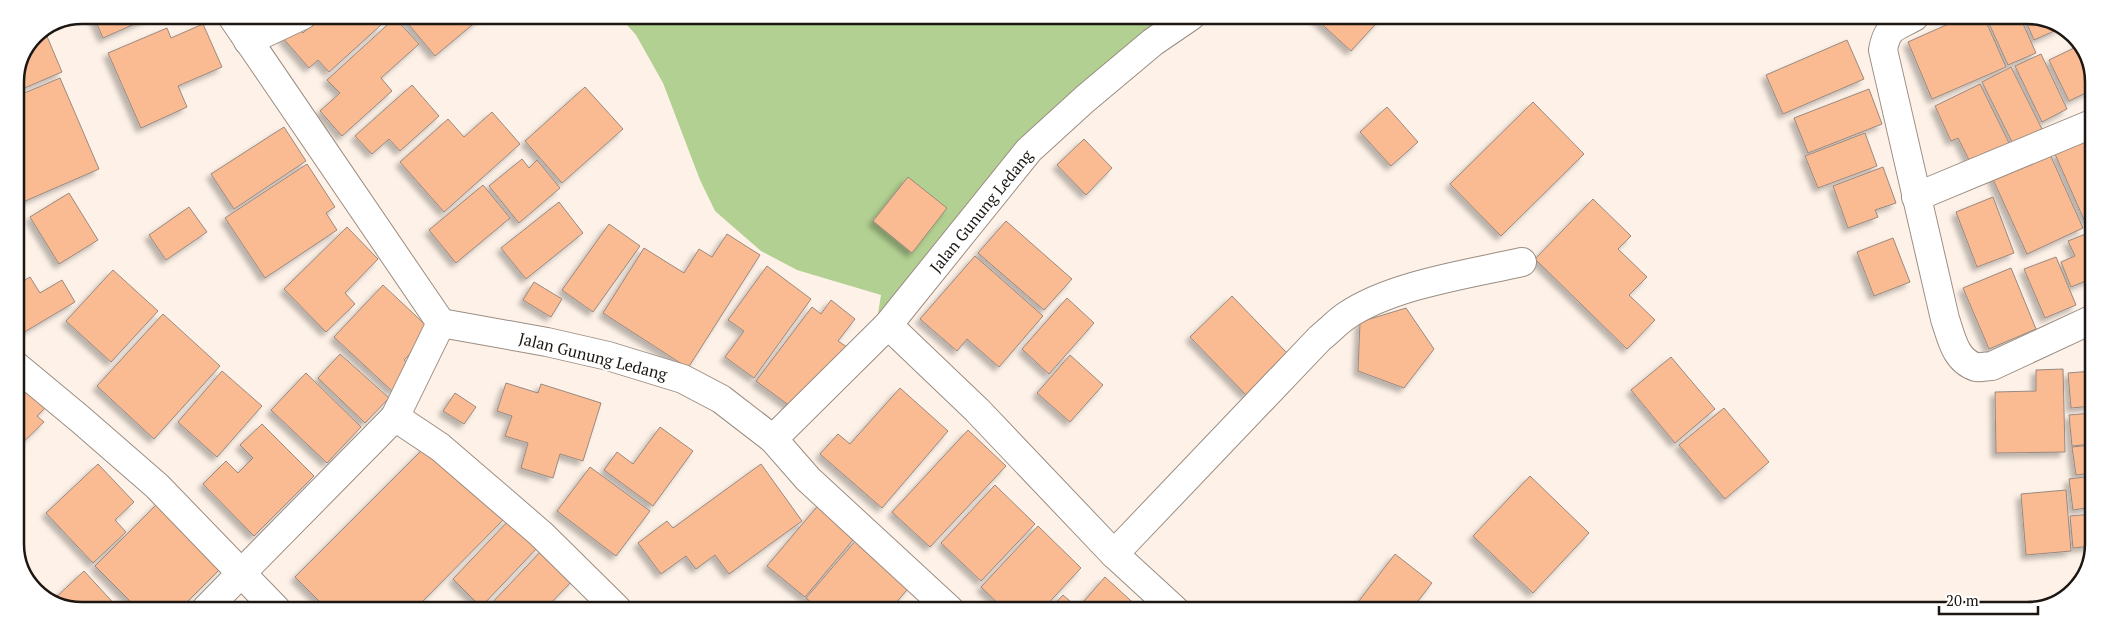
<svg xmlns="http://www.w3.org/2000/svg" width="2109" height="626" font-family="'PT Serif',serif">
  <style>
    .forest { fill: #b2d091 }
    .building { fill: #faba92; stroke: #998980; filter: url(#shadow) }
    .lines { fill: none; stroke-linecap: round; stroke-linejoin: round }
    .minor-casing { stroke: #9b8d82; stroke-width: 30 }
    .minor { stroke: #fff; stroke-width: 28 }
    .labels { text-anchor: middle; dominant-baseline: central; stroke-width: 4; stroke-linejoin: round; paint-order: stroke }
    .street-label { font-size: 16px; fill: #1c1713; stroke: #fff }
    .rim { fill: none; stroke: #1c1713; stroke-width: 2.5 }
  </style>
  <defs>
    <filter id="shadow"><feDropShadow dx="-4.5" dy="4.5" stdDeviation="2.5" flood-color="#0004"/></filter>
  </defs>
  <rect width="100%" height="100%" fill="#fef2e8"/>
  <polygon class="forest" points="619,16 1169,16 876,326 881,295 797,270 761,251 715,211 700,180 663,83 636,35"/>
  <g class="building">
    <polygon points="93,15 155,15 103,38"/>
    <polygon points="323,15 372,15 381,25 329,72 318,60 309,68 282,37 296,25 303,33"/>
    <polygon points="410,15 484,15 435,56 405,20"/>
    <polygon points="1313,16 1382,17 1351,51"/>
    <polygon points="1964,17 1984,17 2006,67 1932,99 1908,42"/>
    <polygon points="1986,17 2020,17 2036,53 2008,65"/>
    <polygon points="2024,17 2045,17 2061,28 2034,40"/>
    <polygon points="395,18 419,44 381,78 392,91 342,136 320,111 340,93 327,80"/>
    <polygon points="203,24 222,67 178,86 187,107 141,128 108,53 167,28 171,38"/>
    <polygon points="46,34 62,72 15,92 15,81 33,40"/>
    <polygon points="2076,38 2080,41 2091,70"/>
    <polygon points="1847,40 1864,79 1783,114 1766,75"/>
    <polygon points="2076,47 2094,85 2094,89 2069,101 2049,60"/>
    <polygon points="2041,54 2067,109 2042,122 2015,66"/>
    <polygon points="2011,67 2042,129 2013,144 1982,82"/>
    <polygon points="60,78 99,169 23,202 15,183 15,97"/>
    <polygon points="1980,84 2009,143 1970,162 1958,138 1951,141 1935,106"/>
    <polygon points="412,85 439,116 400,151 389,139 372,154 355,136"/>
    <polygon points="585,87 623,129 562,183 525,141"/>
    <polygon points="1869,89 1882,124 1808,153 1794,118"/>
    <polygon points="1533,102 1584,154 1501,236 1450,184"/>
    <polygon points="1387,107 1418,142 1391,166 1360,132"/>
    <polygon points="492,112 520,144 444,212 400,162 448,119 464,137"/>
    <polygon points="284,127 306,161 234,209 211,174"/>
    <polygon points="1865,133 1877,166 1818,188 1805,156"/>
    <polygon points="1084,139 1112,168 1086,195 1057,165"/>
    <polygon points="2087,139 2093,153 2093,218 2085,222 2055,154"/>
    <polygon points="2048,150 2083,228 2027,254 1991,175"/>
    <polygon points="522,159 529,168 537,160 560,188 519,223 489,186"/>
    <polygon points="307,164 335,207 326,213 337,230 265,278 225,218"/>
    <polygon points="1883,167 1896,203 1875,210 1878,217 1848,228 1833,186"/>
    <polygon points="908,177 947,208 912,253 873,221"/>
    <polygon points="483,185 510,218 456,263 429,230"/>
    <polygon points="69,193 98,240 59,264 30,217"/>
    <polygon points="1993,197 2014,253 1977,267 1956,212"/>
    <polygon points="1593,199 1631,236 1618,249 1647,277 1629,295 1655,320 1627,349 1535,259"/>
    <polygon points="559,202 583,233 526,279 501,248"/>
    <polygon points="15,204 24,223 15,227"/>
    <polygon points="189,207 207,232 166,260 149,235"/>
    <polygon points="1006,221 1072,279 1044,310 978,253"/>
    <polygon points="609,224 640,246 593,312 562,290"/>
    <polygon points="347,227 378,259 345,293 355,304 326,332 284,289"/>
    <polygon points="2093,231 2093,278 2071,287 2061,262 2075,256 2068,241"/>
    <polygon points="727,234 760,255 688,368 603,313 644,248 684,273 699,249 712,257"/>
    <polygon points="1893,238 1910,282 1874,296 1857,252"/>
    <polygon points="975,256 1043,316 999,367 967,339 957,351 920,319"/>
    <polygon points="2056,257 2076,305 2045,318 2024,269"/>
    <polygon points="767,266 811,299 754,378 725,357 744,331 728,320"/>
    <polygon points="2011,268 2036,329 1989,349 1963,288"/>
    <polygon points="113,270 158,311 111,362 66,321"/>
    <polygon points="30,277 40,293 62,280 75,302 21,334 15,323 15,286"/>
    <polygon points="534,282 562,299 551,317 523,300"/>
    <polygon points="383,285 432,331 404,360 414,370 393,392 334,337"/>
    <polygon points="1232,296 1288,354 1246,395 1190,337"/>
    <polygon points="1067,298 1094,323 1049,374 1022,349"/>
    <polygon points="831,300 855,319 838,341 847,347 798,412 756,381 812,307 821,314"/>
    <polygon points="1406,308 1434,349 1404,388 1358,371 1360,322"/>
    <polygon points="163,314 220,366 154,439 97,386"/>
    <polygon points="340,354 389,398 365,423 318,378"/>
    <polygon points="1070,355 1103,385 1070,422 1037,393"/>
    <polygon points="1671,357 1715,409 1675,443 1631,390"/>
    <polygon points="2063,369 2065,452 1996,453 1995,392 2036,391 2036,370"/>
    <polygon points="222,371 262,406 217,457 178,422"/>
    <polygon points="2093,371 2092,406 2071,408 2068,373"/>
    <polygon points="306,373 361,427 327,463 271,410"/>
    <polygon points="21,379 48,405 37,416 44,422 15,450 15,386"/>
    <polygon points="506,383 538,393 541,384 601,403 583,461 560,454 553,478 521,468 528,443 505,436 512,416 497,411"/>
    <polygon points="900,388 948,431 882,508 820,454 838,434 850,444"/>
    <polygon points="455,393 476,407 464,424 443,411"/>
    <polygon points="1724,408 1769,462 1725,499 1679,445"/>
    <polygon points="2092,413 2092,444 2072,446 2069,415"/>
    <polygon points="262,424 314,476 254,536 203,484 226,461 238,473 253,458 240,445"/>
    <polygon points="660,427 693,451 653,506 604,470 617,452 633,464"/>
    <polygon points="968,430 1006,466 930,547 892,512"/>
    <polygon points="431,441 506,517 415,609 327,609 295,577"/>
    <polygon points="2092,445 2092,473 2076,475 2072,447"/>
    <polygon points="98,464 134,502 115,520 126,532 93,563 46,513"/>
    <polygon points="761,464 802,521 729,574 715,555 696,569 686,556 661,574 638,543 667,521 673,528"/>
    <polygon points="590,467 650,511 616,556 557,511"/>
    <polygon points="1530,476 1589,533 1533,593 1473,536"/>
    <polygon points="2092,476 2092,507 2073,510 2069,479"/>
    <polygon points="995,485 1035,524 981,581 941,543"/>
    <polygon points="2066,490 2071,551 2026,555 2021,494"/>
    <polygon points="161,500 224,565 180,609 138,609 95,566"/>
    <polygon points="821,502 858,534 805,597 767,566"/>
    <polygon points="2092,514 2092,546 2073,548 2070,516"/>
    <polygon points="511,518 539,546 481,607 453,579"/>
    <polygon points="1038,526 1081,568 1042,610 1005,610 981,587"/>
    <polygon points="857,539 911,585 890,610 820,610 806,598"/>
    <polygon points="544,548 575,578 545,609 496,609 491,604"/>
    <polygon points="1395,554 1432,583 1411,610 1352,610"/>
    <polygon points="84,571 119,609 64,609 52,601"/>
    <polygon points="1105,577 1141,610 1049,610 1063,595 1078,608"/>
    <polygon points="905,603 913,610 900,610"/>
  </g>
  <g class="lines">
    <g class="minor-casing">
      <g id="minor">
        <polyline points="231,15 441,323 547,342 608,356 683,379 721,399 773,439 888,325 1029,150 1085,99 1153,42 1191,16"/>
        <path d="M 1914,17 C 1894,28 1887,27 1883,50 L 1945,319 C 1951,336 1955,361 1976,367 C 1980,368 1987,366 1992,366 L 2093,319"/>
        <polyline points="248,41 303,15"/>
        <polyline points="1916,197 2094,123"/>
        <polyline points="888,325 977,410 1114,554 1175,610"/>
        <polyline points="15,365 80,419 157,486 276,609"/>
        <polyline points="395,417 441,323"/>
        <polyline points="773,439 808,479 950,610"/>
        <path d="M 1114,554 L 1320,338 C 1329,331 1337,322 1346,316 C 1391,285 1469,274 1522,262"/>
        <polyline points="206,609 395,417 440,447 541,534 617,609"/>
      </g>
    </g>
    <use href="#minor" class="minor"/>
  </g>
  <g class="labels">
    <g class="street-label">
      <text transform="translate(981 211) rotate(-51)">Jalan Gunung Ledang</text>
      <text transform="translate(593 356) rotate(14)">Jalan Gunung Ledang</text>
    </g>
  </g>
  <path d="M0 0H2109V626H0ZM82 24H2027A58 58 0 0 1 2085 82V544A58 58 0 0 1 2027 602H82A58 58 0 0 1 24 544V82A58 58 0 0 1 82 24Z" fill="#fff" fill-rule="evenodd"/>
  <path class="rim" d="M82 24H2027A58 58 0 0 1 2085 82V544A58 58 0 0 1 2027 602H82A58 58 0 0 1 24 544V82A58 58 0 0 1 82 24Z"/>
  <path d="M1939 606v8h99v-8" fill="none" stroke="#1c1713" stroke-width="2.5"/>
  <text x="1946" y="606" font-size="15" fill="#1c1713" stroke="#ffffff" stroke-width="4" paint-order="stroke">20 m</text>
</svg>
